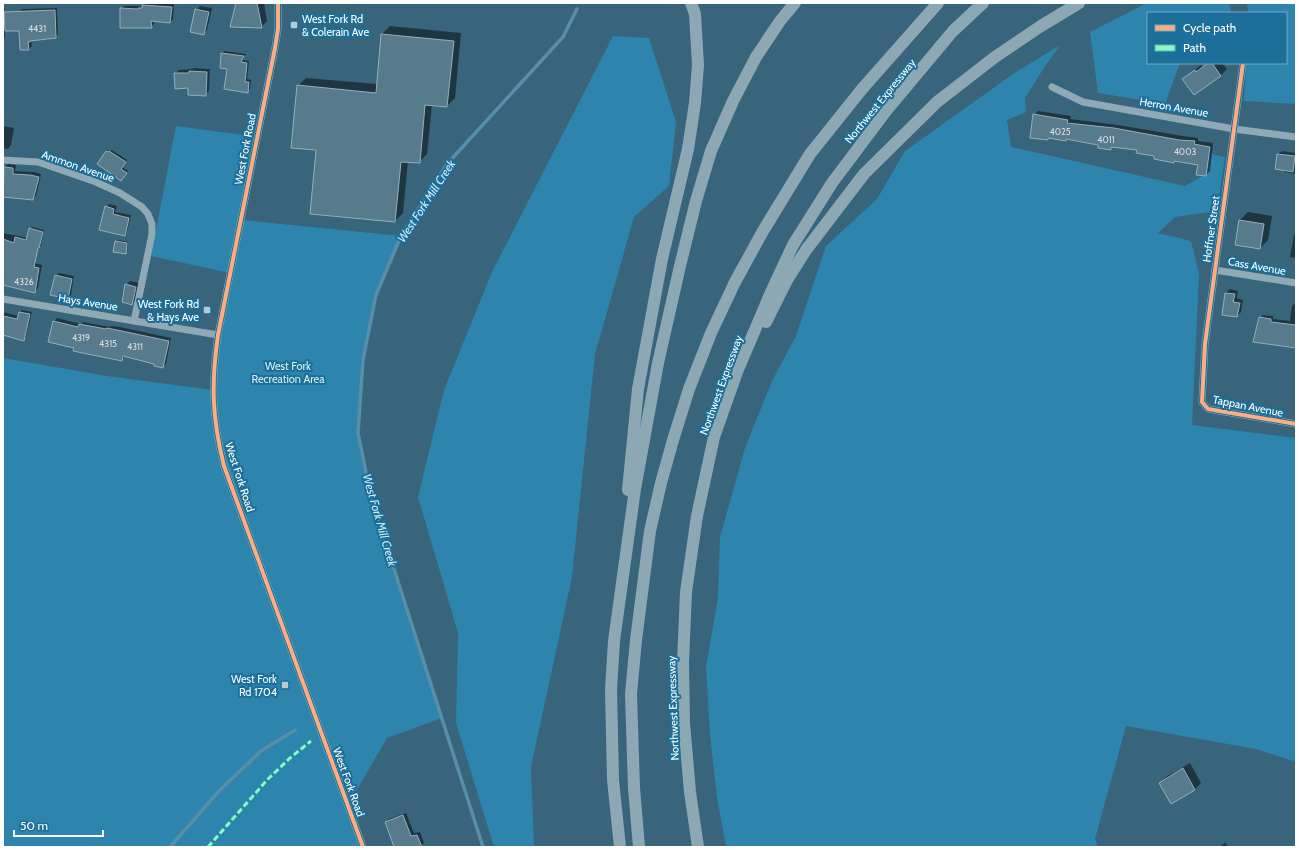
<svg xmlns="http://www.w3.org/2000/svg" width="1299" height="850" font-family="Cabin,sans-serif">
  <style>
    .green { fill: #2d84ac }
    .shadow { fill: #0007 }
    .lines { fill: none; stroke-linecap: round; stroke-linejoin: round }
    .stream { stroke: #588ea8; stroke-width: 3.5 }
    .building { fill: #577a8c; stroke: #96afbb }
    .minor { stroke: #8fa9b6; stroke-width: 7 }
    .highway { stroke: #8da8b5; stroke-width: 12 }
    .quiet { stroke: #80ffba; stroke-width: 3; stroke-dasharray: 6 3; stroke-linecap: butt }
    .cycleway-casing { stroke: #1b6f98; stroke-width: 6 }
    .cycleway { stroke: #ffac80; stroke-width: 4 }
    .poi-dot { fill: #b9c9d1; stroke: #1b6f98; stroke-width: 1.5 }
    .labels { text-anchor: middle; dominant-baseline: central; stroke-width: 4; stroke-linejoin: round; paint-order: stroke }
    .number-label { font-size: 9px; fill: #d5dee2 }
    .poi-label { font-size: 11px; fill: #fff; stroke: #1b6f98; text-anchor: end }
    .street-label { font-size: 11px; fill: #fff; stroke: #1b6f98 }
    .park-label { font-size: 11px; fill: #d7f0fb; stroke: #1b6f98 }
    .water-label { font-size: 12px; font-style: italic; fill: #ceecf9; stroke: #1b6f98 }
  </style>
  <rect width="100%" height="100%" fill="#38657b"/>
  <g class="green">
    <polygon points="1147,3 1229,3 1231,12 1228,13 1148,13 1148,63 1180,63 1165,104 1098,93 1090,32"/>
    <polygon points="1247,3 1296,3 1296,104 1244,101 1246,63 1286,63 1286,13 1248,13"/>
    <polygon points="613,36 649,38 676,122 669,186 634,217 595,354 572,577 531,767 534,847 494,847 456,723 458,633 418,497 444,390 492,272"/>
    <polygon points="1060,45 1042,71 1025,98 1026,112 1007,120 1011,147 1185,186 1204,175 1211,154 1225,157 1217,211 1175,217 1158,233 1191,241 1199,274 1192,425 1296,438 1296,762 1256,749 1126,726 1095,839 1098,847 726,847 717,797 710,735 706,667 718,598 720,537 745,448 772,381 796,336 826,246 877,199 905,151 1013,74"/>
    <polygon points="176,126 257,137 241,220 401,236 376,295 363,360 358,433 371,497 442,718 387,738 348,805 363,847 3,847 3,358 107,376 213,390 230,273 151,256"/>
  </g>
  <g class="shadow">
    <polygon points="3,3 4,3 5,37 3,39"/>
    <polygon points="146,3 174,4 173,19 170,22 154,21 154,24 151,27 121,9 124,6 141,6"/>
    <polygon points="237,3 264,3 267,21 261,27"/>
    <polygon points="200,6 212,8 207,30 204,34 196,10"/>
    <polygon points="57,8 58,34 55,37 31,40 32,46 29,49 19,12 22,9"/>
    <polygon points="390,26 461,33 455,98 447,106 432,105 427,154 419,162 408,161 403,213 395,221 317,149 298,86 306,78 377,84 382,34"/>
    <polygon points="225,51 246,54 242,60 249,61 247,79 251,80 250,89 247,92 228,68 222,53"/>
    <polygon points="1207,63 1222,63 1227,69 1221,75 1194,94 1184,79 1201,65 1202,67"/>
    <polygon points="194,68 210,69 209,91 205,95 175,74 179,70 192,69"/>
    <polygon points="1038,111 1071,116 1070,119 1118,125 1183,136 1198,138 1198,141 1213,143 1210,171 1206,175 1199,164 1156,156 1138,149 1113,146 1111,149 1099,144 1066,139 1050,137 1047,139 1034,115"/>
    <polygon points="3,126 14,128 11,145 8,149 3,148"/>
    <polygon points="108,150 110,151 112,150 127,160 122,167 128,171 123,178 98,164"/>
    <polygon points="1282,151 1296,153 1296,174 1284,172 1285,169 1278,154"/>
    <polygon points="8,164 16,165 15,171 34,172 41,174 36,196 33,199 3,196 3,168 5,168"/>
    <polygon points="109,204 117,206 115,212 131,215 127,232 125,235 106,207"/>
    <polygon points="1248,212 1272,216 1268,240 1260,248 1236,244 1240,220"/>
    <polygon points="32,227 44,230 41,245 36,252 3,241 3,233 28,238 30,229"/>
    <polygon points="1296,233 1296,258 1290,257 1294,235"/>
    <polygon points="118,240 128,242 127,251 125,253 116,242"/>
    <polygon points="15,258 42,265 38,288 34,292"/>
    <polygon points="59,273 74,276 71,295 68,298 56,275"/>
    <polygon points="130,281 139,283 136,300 132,304 126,285"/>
    <polygon points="1230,289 1238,291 1237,298 1243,300 1241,312 1237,316 1226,293"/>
    <polygon points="1295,303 1296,303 1296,347 1260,318 1263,315 1273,316 1273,319 1290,321 1292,306"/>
    <polygon points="22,310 32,312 26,337 24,340 3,334 3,312 19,316 20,312"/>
    <polygon points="57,318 81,324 83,322 110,327 111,326 120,327 171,338 166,364 162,367 155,363 125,356 122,360 75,347 54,321"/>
    <polygon points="1190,763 1201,783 1195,789 1171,803 1160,783 1166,777"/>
    <polygon points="406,813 414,833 420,832 424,843 421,846 396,847 386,822 389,819"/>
    <polygon points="1225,842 1228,847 1219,847 1225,843"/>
  </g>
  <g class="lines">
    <g class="stream">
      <polyline points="170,847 219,791 261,751 295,730"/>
      <polyline points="483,847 371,497 358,433 363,360 376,295 401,236 447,164 563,37 577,9"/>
    </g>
  </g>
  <g class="building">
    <polygon points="236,3 257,3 262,28 230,27"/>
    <polygon points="142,5 172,7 170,23 151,21 152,28 120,28 120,8 138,9 138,8 142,8"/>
    <polygon points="195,9 209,12 204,35 190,32"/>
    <polygon points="55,10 56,38 30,41 30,42 28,42 29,50 20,50 19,31 5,31 4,12"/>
    <polygon points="381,34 454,41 447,107 425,105 420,163 401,162 395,222 310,214 316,150 291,148 297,85 376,93"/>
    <polygon points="221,53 244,56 241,62 247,63 245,82 249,82 248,93 224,89 227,69 220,68"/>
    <polygon points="1208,63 1212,63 1221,76 1194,95 1182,79 1195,70 1196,72"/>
    <polygon points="189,71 207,72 206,96 188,95 188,88 175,89 174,73 189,73"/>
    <polygon points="1033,114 1068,120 1067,123 1114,128 1179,140 1195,141 1194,144 1210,147 1206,176 1196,175 1198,165 1174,161 1174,163 1154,159 1154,156 1136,153 1137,150 1111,147 1111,150 1098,148 1098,145 1066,139 1066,141 1048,138 1048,140 1030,138"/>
    <polygon points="106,151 108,152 109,151 126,162 121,169 127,173 121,181 97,164"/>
    <polygon points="1277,154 1295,156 1293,172 1275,169"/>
    <polygon points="4,167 13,168 13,174 30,175 39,177 33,200 3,197"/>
    <polygon points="105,206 114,209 113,214 129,218 125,236 99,230"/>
    <polygon points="1239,220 1264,224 1260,249 1235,245"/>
    <polygon points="29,228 43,232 39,248 38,248 34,267 39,268 35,293 3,285 3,239 14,243 15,237 26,240"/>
    <polygon points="115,241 127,243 126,254 113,252"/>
    <polygon points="55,275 72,279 68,299 50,295"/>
    <polygon points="125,284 136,287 132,305 122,302"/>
    <polygon points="1225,293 1235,294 1233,302 1240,303 1237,317 1222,315"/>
    <polygon points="19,312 30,314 24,341 3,335 3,316 17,319"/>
    <polygon points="1259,317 1271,319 1271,322 1296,325 1296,348 1253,342"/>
    <polygon points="53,321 78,327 79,324 106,329 107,328 117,330 169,341 163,368 154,366 154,364 123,356 122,361 73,351 74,348 48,342"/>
    <polygon points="1183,768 1195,790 1171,804 1159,783"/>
    <polygon points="403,815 411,836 417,835 422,847 394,847 385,822"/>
  </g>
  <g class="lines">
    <g class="minor">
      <path d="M 278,3 L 278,29 L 275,48 L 218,335 C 211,384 212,418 224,466 L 363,847"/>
      <polyline points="1243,63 1205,344 1202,402 1208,409 1296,424"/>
      <polyline points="1052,87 1083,102 1234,129 1296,137"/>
      <polyline points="3,160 38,162 96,182 120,193 142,207 148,214 152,224 152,234 134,321"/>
      <polyline points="1215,270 1296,283"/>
      <polyline points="3,299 218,335"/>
    </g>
    <g class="highway">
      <polyline points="766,322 787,280 806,250 864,174 937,102 995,57 1041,26 1079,3"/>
      <polyline points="628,490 638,389 662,259 688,149 695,103 698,65 695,14 691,3"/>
      <polyline points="620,847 613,780 611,689 614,641 635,489 658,363 680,266 696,201 711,151 733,101 756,57 780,21 795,3"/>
      <polyline points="639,847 634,788 631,694 636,640 650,531 661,483 673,440 689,389 711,333 735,282 763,231 810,154 862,89 938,3"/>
      <polyline points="698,847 690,792 684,723 683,662 686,592 697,516 714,437 737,372 771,292 793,245 832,183 886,111 953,31 983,3"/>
    </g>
    <polyline class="quiet" points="208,847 267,780 290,758 311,741"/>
    <g class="cycleway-casing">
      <g id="cycleway">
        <path d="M 278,3 L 278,29 L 275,48 L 218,335 C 211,384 212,418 224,466 L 363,847"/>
        <polyline points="1243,63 1205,344 1202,402 1208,409 1296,424"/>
      </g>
    </g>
    <use href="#cycleway" class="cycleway"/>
  </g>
  <g class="poi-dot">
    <rect x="290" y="21" width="8" height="8" rx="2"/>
    <rect x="203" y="306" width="8" height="8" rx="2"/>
    <rect x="281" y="681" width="8" height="8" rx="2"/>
  </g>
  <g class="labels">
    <g class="number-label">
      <text x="37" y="28">4431</text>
      <text x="1060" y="131">4025</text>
      <text x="1106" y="139">4011</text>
      <text x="1185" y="151">4003</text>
      <text x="24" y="281">4326</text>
      <text x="81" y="337">4319</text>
      <text x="108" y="343">4315</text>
      <text x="135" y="346">4311</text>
    </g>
    <g class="poi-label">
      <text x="302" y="19" text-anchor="start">West Fork Rd<tspan x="302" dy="13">&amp; Colerain Ave</tspan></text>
      <text x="199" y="304">West Fork Rd<tspan x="199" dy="13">&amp; Hays Ave</tspan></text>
      <text x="277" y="679">West Fork<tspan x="277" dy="13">Rd 1704</tspan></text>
    </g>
    <g class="street-label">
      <text transform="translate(880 101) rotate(-51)">Northwest Expressway</text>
      <text transform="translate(1174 107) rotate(10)">Herron Avenue</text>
      <text transform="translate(245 149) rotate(-79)">West Fork Road</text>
      <text transform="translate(78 166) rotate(19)">Ammon Avenue</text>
      <text transform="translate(1211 229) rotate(-82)">Hoffner Street</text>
      <text transform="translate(1257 266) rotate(10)">Cass Avenue</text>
      <text transform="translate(88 302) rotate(9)">Hays Avenue</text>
      <text transform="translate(721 385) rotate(-70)">Northwest Expressway</text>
      <text transform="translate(1248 406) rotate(11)">Tappan Avenue</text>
      <text transform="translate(240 477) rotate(72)">West Fork Road</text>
      <text transform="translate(673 708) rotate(-92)">Northwest Expressway</text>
      <text transform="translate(349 782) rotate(70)">West Fork Road</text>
    </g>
    <g class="park-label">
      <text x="288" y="366">West Fork<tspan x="288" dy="13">Recreation Area</tspan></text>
    </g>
    <g class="water-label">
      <text transform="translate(426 201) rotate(-57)">West Fork Mill Creek</text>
      <text transform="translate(380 520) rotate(74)">West Fork Mill Creek</text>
    </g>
  </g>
  <rect width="1299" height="850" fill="none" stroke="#ffffff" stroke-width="8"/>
  <rect x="1147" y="12" width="140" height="52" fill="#1b6f98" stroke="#76a9c1"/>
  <rect x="1155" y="25" width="20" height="6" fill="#ffac80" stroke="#76a9c1"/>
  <text x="1183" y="32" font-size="12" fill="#ffffff">Cycle path</text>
  <rect x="1155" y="45" width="20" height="6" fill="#80ffba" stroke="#76a9c1"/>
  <text x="1183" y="52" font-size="12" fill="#ffffff">Path</text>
  <path d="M14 830v6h89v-6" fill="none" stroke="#ffffff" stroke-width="2"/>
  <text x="20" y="830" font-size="12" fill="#ffffff" stroke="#1b6f98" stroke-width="3" paint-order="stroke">50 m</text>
</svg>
